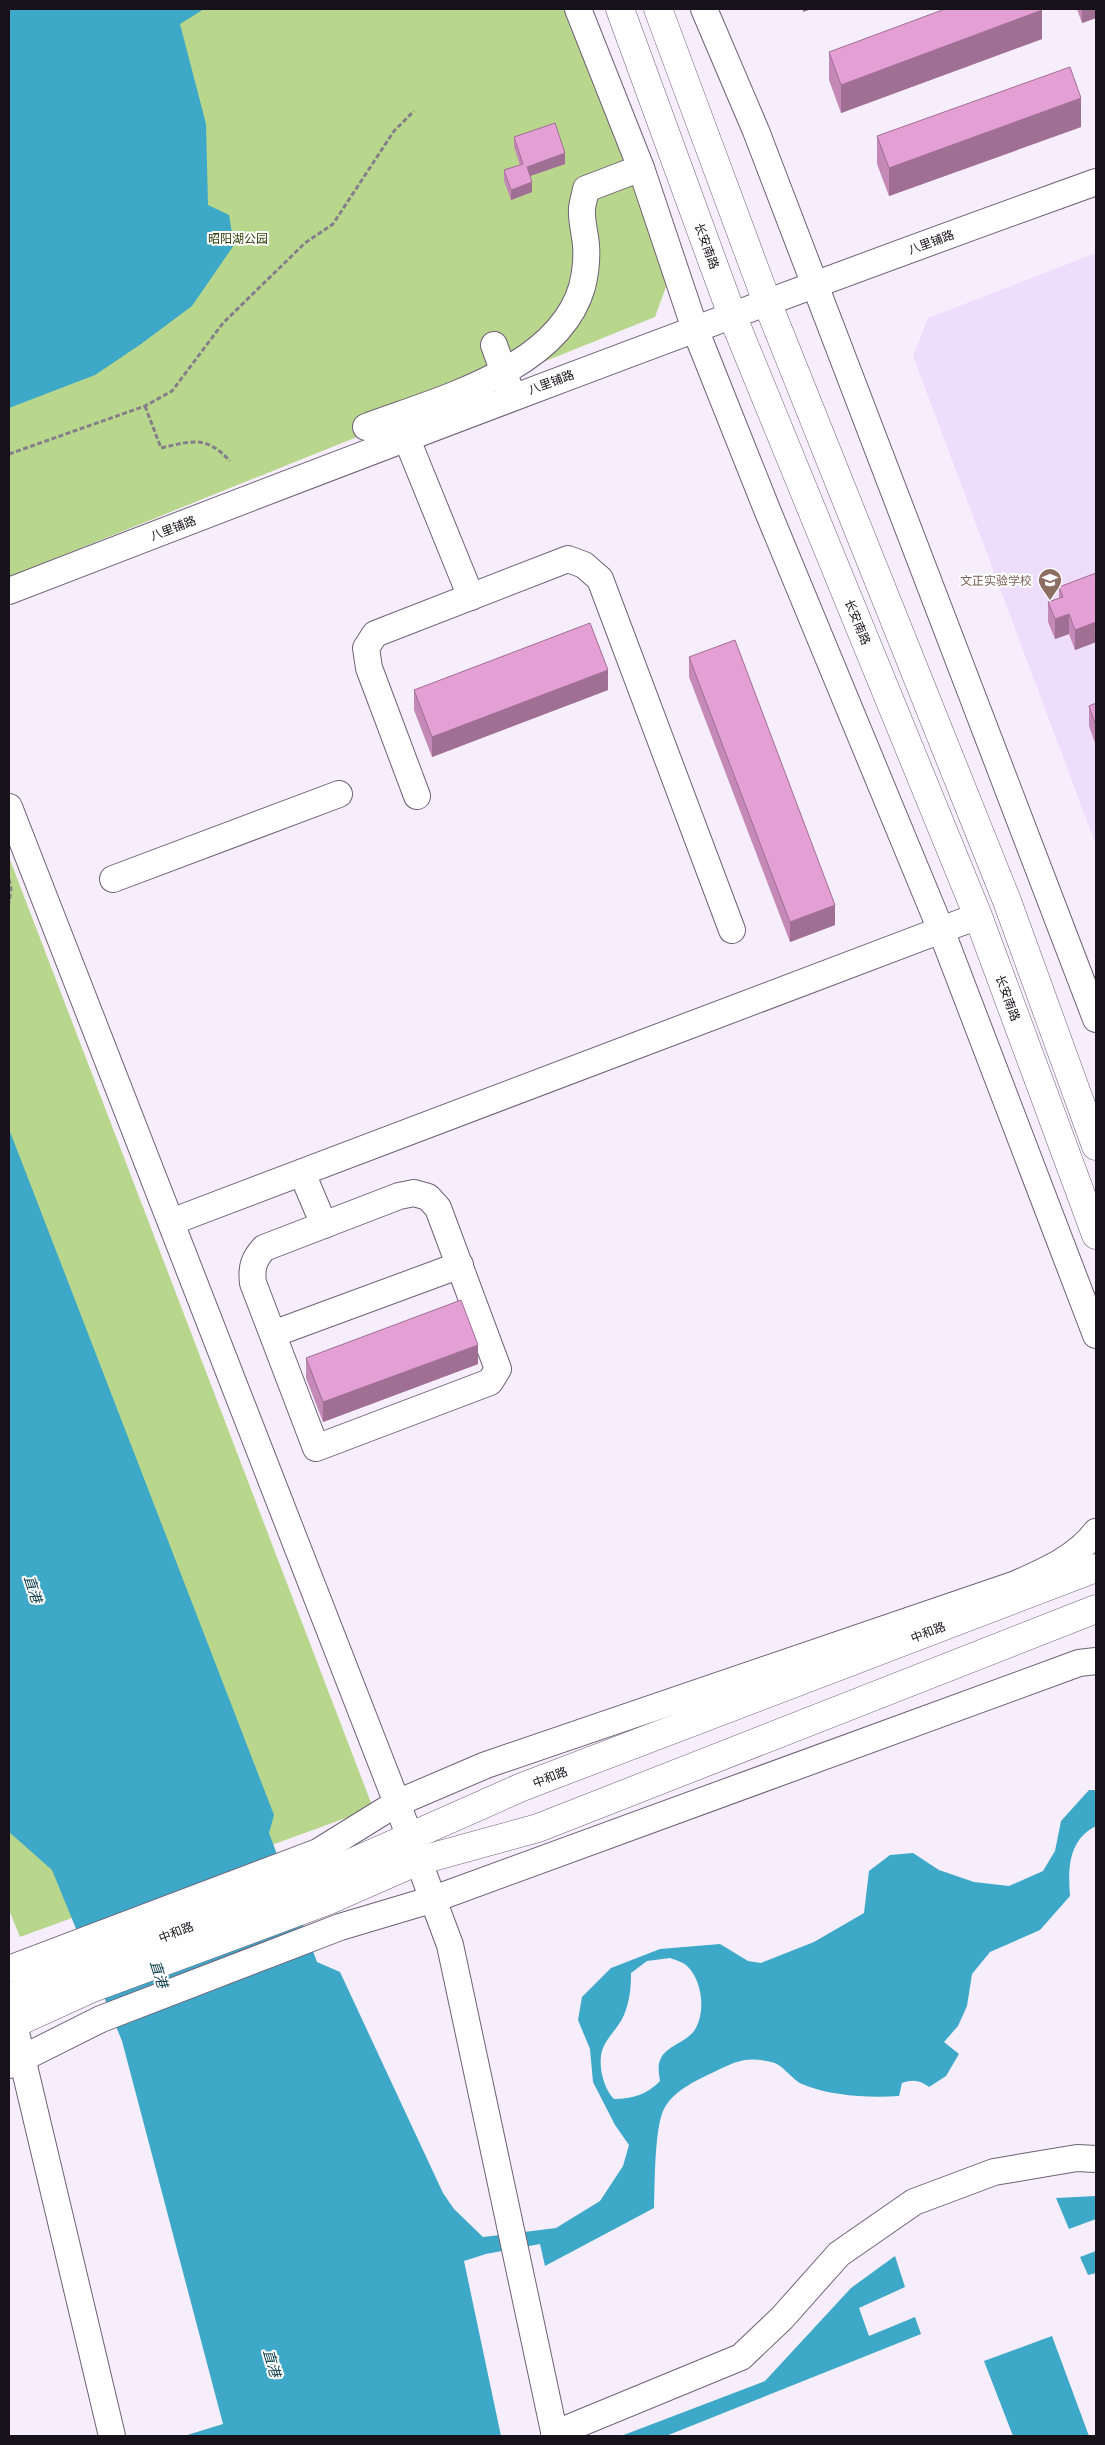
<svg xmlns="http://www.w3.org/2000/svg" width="1105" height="2445" font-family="Montserrat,'Noto Sans SC',sans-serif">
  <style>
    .built { fill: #efddfd }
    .green { fill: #b8d78d }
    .water { fill: #3da8c8; fill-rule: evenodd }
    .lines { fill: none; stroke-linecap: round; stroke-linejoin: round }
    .minor-casing { stroke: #6e6177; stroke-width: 28 }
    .major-casing { stroke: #6e6177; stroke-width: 29 }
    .path { stroke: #867f8a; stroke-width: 3; stroke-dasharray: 5 2.5; stroke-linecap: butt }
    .minor { stroke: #fff; stroke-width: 26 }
    .major { stroke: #fff; stroke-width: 28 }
    .wall { fill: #c489b6 }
    .shaded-wall { fill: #a06f94 }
    .building { fill: #e49fd4; stroke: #a06f94 }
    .labels { text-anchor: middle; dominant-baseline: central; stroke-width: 4; stroke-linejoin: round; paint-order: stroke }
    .park-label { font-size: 12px; fill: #2f420a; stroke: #fff }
    .street-label { font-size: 12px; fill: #17121a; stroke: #fff }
    .education-label { font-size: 12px; fill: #785e54; stroke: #fff; text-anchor: end }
    .water-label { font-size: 14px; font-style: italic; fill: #0c3c4a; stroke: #fff }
  </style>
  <rect width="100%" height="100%" fill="#f7eefd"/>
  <polygon class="built" points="1096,253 1096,845 913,356 928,318"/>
  <g class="green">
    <polygon points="9,9 565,9 670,276 655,317 9,577"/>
    <polygon points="9,857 373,1808 20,1937 9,1910"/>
  </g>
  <g class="water">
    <polygon points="9,9 204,9 180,24 206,124 208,205 229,215 234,245 192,306 141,344 95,375 9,408"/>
    <path d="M 9,1129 L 274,1815 L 269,1833 L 317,1962 L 340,1972 L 443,2193 L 454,2209 L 483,2237 L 556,2228 L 600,2201 L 623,2166 L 629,2145 L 615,2125 L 593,2082 L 590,2049 L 578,2020 L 582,1997 L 611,1968 L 660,1949 L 720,1944 L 748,1961 L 761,1963 L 814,1942 L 864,1913 L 869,1871 L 890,1855 L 913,1853 L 939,1870 L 974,1882 L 1009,1886 L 1043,1871 L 1055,1851 L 1061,1821 L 1089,1790 L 1096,1790 L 1096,1826 C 1068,1840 1068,1869 1070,1896 L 1040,1930 L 990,1952 L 972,1974 L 967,2006 L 958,2026 L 944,2042 L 959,2054 L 946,2076 L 929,2087 C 920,2080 913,2079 902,2083 L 899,2096 C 869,2098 830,2096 802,2084 C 791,2079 783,2064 771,2062 C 747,2056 736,2061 714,2072 C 697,2080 675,2090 665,2107 C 654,2125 655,2186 654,2208 L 545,2266 L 540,2244 L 486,2254 L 464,2261 L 501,2436 L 184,2436 L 223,2424 L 122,2041 L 52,1870 L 9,1832 ZM 670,1958 C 675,1960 683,1962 687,1966 C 703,1981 706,2014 694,2031 C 686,2042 667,2046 661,2058 C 657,2065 659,2073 660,2081 C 648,2094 632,2099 614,2099 C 603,2088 597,2063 603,2048 C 608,2036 619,2027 624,2015 C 630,2000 631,1988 631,1973 L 647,1961 Z"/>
    <polygon points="1096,2196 1096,2219 1069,2229 1056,2198"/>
    <polygon points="1096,2251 1096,2273 1088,2275 1080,2257"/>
    <polygon points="895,2256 905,2287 859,2308 869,2336 915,2317 921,2334 666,2436 621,2436 765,2381 851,2288"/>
    <polygon points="1052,2336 1089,2436 1013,2436 984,2361"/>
  </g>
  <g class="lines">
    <g class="minor-casing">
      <g id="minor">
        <polyline points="578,9 641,168 695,329 768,512 941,930 1096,1335"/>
        <polyline points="704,9 756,131 1096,1019"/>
        <polyline points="494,345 509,387"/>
        <path d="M 366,427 C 437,400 558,370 582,287 C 585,275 587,258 586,245 C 585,233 581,220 582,208 C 583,201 585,195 586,189 L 641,168"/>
        <polyline points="406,437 471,597"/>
        <path d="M 9,591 C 370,451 732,313 1096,182"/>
        <polyline points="417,796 369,668 366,648 375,634 568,559 584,565 600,579 732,930"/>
        <polyline points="9,807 397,1803 450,1945 555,2436"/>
        <polyline points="113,879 339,794"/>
        <polyline points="302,1173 324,1225"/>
        <path d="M 414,1193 L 428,1197 L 438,1208 L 498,1369 L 490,1382 L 316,1448 L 253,1283 C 251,1267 254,1259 264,1248 L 399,1196 Z"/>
        <polyline points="171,1222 978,916"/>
        <polyline points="273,1334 460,1265"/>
        <path d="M 9,1969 L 318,1852 L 397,1803 L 486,1765 L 1016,1584 C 1045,1571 1076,1558 1096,1532"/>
        <polyline points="9,2003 112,2436"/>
        <polyline points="9,2065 101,2019 340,1927 434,1899 1079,1663 1096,1661"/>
        <polyline points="554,2434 741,2357 782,2318 839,2254 914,2202 994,2172 1077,2158 1096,2159"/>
      </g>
    </g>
    <g class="major-casing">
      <g id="major">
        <polyline points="620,9 732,315 978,916 1096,1235"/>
        <polyline points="658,9 767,302 1007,901 1096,1146"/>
        <polyline points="9,1998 81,1968 319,1877 522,1787 1096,1568"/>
        <polyline points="9,2026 90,1989 327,1901 418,1861 538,1828 1096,1609"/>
      </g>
    </g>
    <g class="path">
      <path d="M 145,406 L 161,448 C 192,441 206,435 230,461"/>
      <polyline points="9,454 145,406 172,391 223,323 305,243 333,224 394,131 414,111"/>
      <polyline points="9,879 11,889 9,903"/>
    </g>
    <use href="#minor" class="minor"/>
    <use href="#major" class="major"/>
  </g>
  <g class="wall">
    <polygon points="1077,9 1096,9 1096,18 1082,23"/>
    <polygon points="1042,39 841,113 829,80 829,52"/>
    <polygon points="1081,127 889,196 877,164 877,136"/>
    <polygon points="514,137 565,164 530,176 532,192 511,200 504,181 504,170 520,165 514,147"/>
    <polygon points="1096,573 1096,642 1075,650 1069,634 1055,639 1048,622 1048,602 1059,598 1059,587"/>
    <polygon points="689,657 835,925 790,942 689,677"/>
    <polygon points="414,690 608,690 432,757 414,710"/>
    <polygon points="1096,703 1096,742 1095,743 1089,726 1089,706"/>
    <polygon points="306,1358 478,1364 323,1422 306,1378"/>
  </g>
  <g class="shaded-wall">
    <polygon points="803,9 812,9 803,12"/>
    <polygon points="1082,9 1096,9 1096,18 1082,23"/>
    <polygon points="1042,10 1042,39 841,113 841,85"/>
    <polygon points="1081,98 1081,127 889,196 889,168"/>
    <polygon points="565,153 565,164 527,177 527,167"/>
    <polygon points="532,182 532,192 511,200 511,190"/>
    <polygon points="1069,614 1069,634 1055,639 1055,619"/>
    <polygon points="1096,622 1096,642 1075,650 1075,630"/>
    <polygon points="608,670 608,690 432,757 432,737"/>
    <polygon points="1096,722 1096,742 1095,743 1095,723"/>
    <polygon points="835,905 835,925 790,942 790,922"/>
    <polygon points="478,1345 478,1364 323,1422 323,1402"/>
  </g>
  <g class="building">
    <polygon points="945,9 1041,9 1042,10 841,85 829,52"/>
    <polygon points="1070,67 1081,98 889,168 877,136"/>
    <polygon points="555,123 565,153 527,167 532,182 511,190 504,170 523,164 514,137"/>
    <polygon points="1096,573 1096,622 1075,630 1069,614 1055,619 1048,602 1063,597 1059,587"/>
    <polygon points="590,623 608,670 432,737 414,690"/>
    <polygon points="735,640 835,905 790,922 689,657"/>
    <polygon points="1096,703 1096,722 1095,723 1089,706"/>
    <polygon points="461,1300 478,1345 323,1402 306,1358"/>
  </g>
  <defs>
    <g id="school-pin" transform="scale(1.25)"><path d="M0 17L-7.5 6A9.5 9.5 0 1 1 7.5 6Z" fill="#8d6e63" stroke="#fff"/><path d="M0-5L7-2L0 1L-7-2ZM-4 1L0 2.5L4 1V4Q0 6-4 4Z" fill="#fff"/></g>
  </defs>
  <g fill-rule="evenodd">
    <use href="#school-pin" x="1050" y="580"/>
  </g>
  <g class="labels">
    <g class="park-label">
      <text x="238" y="238">昭阳湖公园</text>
    </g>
    <g class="street-label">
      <text transform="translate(931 242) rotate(-20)">八里铺路</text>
      <text transform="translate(707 246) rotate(70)">长安南路</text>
      <text transform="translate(551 382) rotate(-20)">八里铺路</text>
      <text transform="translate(173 528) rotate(-21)">八里铺路</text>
      <text transform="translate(858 622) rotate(68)">长安南路</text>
      <text transform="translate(1008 998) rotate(70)">长安南路</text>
      <text transform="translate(928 1632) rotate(-21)">中和路</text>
      <text transform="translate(550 1777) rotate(-21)">中和路</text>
      <text transform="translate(176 1932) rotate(-21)">中和路</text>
    </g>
    <g class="education-label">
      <text x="1032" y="580">文正实验学校</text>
    </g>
    <g class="water-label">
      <text transform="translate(33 1589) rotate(72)">直港</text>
      <text transform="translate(159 1974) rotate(72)">直港</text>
      <text transform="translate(272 2363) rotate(74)">直港</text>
    </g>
  </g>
  <rect width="1105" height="2445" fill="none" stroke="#17121a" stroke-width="20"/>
</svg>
